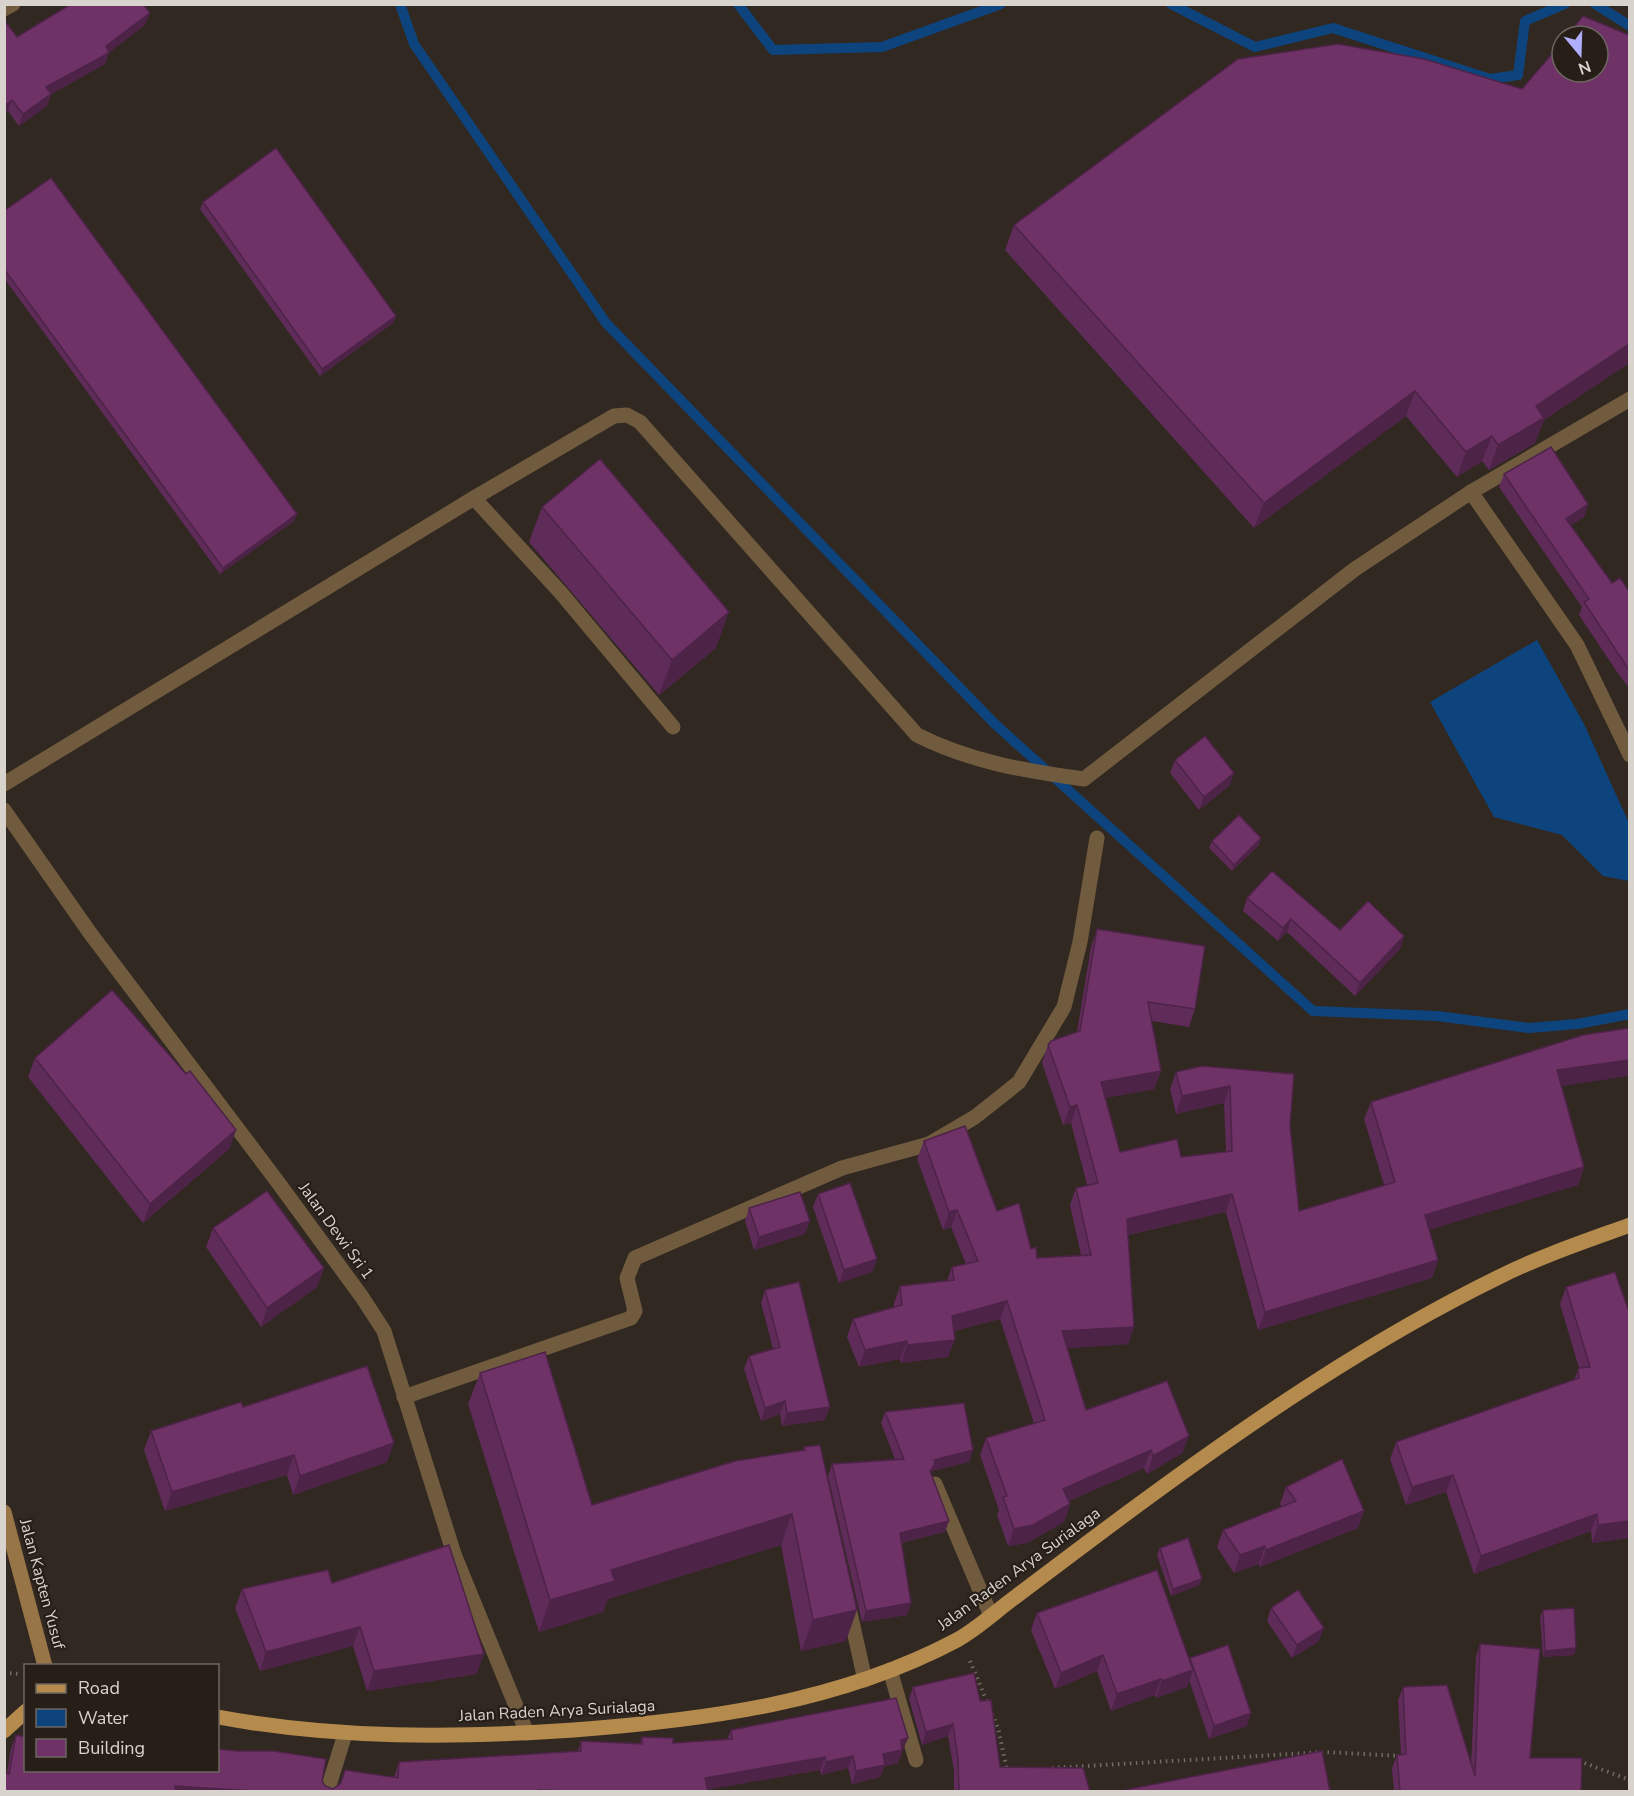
<svg xmlns="http://www.w3.org/2000/svg" width="1634" height="1796" font-family="'Nunito Sans',sans-serif">
  <style>
    .water { fill: #0e447e }
    .lines { fill: none; stroke-linecap: round; stroke-linejoin: round }
    .stream { stroke: #0e447e; stroke-width: 10 }
    .path { stroke: #726a64; stroke-width: 4; stroke-dasharray: 1.5 4.5; stroke-linecap: butt }
    .service { stroke: #705b3f; stroke-width: 15 }
    .minor { stroke: #705b3f; stroke-width: 15 }
    .secondary { stroke: #977547; stroke-width: 15 }
    .primary { stroke: #b58a4d; stroke-width: 15 }
    .wall { fill: #5f2b58 }
    .shaded-wall { fill: #4d2347 }
    .building { fill: #6e3266; stroke: #4d2347; stroke-width: 1.5 }
    .labels { text-anchor: middle; dominant-baseline: central; stroke-width: 4.5; stroke-linejoin: round; paint-order: stroke }
    .street-label { font-size: 16px; fill: #d9d3ce; stroke: #271e18 }
  </style>
  <rect width="100%" height="100%" fill="#312821"/>
  <polygon class="water" points="1537,640 1584,724 1629,823 1629,881 1603,876 1562,835 1494,817 1430,702"/>
  <g class="lines">
    <g class="stream">
      <polyline points="400,4 414,44 606,323 994,723 1313,1011 1437,1016 1529,1028 1577,1024 1630,1014"/>
      <polyline points="738,4 773,50 882,47 1001,4"/>
      <polyline points="1171,4 1255,47 1333,28 1490,79 1518,75 1525,21 1565,4"/>
      <polyline points="1595,4 1630,26"/>
    </g>
    <g class="path">
      <polyline points="970,1661 988,1704"/>
      <polyline points="4,1673 22,1674"/>
      <polyline points="992,1714 998,1728 1007,1770"/>
      <polyline points="1579,1761 1630,1780"/>
      <polyline points="1052,1768 1325,1752 1401,1756"/>
    </g>
    <g class="service">
      <polyline points="474,498 561,593 673,727"/>
      <polyline points="935,1484 991,1616"/>
      <polyline points="327,1792 345,1734"/>
    </g>
    <g class="minor">
      <polyline points="4,9 13,4"/>
      <polyline points="1471,492 1577,645 1630,755"/>
      <path d="M 4,784 L 474,498 L 614,416 L 627,415 L 640,422 L 917,735 C 971,762 1025,771 1084,779 L 1355,569 L 1471,492 L 1630,399"/>
      <polyline points="4,810 90,933 277,1181 362,1297 384,1331 454,1554 527,1733"/>
      <polyline points="404,1397 631,1318 635,1311 627,1278 635,1258 842,1168 929,1144 975,1117 1019,1082 1064,1007 1080,942 1097,838"/>
      <polyline points="848,1604 865,1680"/>
      <polyline points="890,1670 916,1760"/>
    </g>
    <polyline class="secondary" points="4,1512 45,1666"/>
    <g class="primary">
      <path d="M 218,1717 C 336,1739 454,1738 574,1730 C 706,1720 838,1703 957,1640 C 977,1629 995,1612 1014,1598 C 1055,1567 1096,1536 1138,1505 C 1252,1421 1372,1339 1499,1277 C 1541,1256 1586,1241 1630,1225"/>
      <polyline points="4,1731 26,1711"/>
    </g>
  </g>
  <g class="wall">
    <polygon points="145,25 109,52 105,64 51,94 47,106 19,126 8,111 17,37"/>
    <polygon points="1629,35 1629,363 1544,420 1535,443 1489,470 1482,461 1457,477 1406,416 1254,528 1005,250 1014,225 1522,89"/>
    <polygon points="203,202 396,316 393,323 320,376 200,209"/>
    <polygon points="4,211 297,514 294,521 220,574 4,278"/>
    <polygon points="1504,474 1588,504 1584,517 1571,525 1612,583 1629,591 1629,687 1621,678 1579,615 1582,607 1499,487"/>
    <polygon points="542,507 716,648 659,695 529,542"/>
    <polygon points="1175,760 1230,785 1199,810 1170,773"/>
    <polygon points="1261,838 1259,845 1232,871 1209,848 1212,841"/>
    <polygon points="1247,898 1340,930 1404,936 1400,949 1355,996 1287,932 1278,941 1243,911"/>
    <polygon points="1097,929 1195,1009 1189,1027 1152,1021 1161,1071 1154,1089 1105,1098 1120,1152 1181,1157 1226,1152 1224,1103 1176,1114 1170,1089 1176,1072 1202,1066 1290,1125 1299,1211 1384,1185 1364,1119 1371,1102 1561,1086 1584,1167 1578,1185 1429,1229 1438,1260 1432,1278 1258,1330 1226,1212 1128,1235 1134,1327 1128,1344 1067,1348 1086,1410 1189,1436 1182,1453 1147,1474 1144,1468 1069,1501 1070,1504 1064,1522 1027,1543 1008,1546 997,1515 999,1510 980,1455 986,1438 1034,1423 1000,1319 954,1331 948,1357 901,1363 900,1359 859,1367 847,1337 853,1319 894,1307 894,1303 900,1286 947,1281 952,1267 966,1264 951,1227 943,1230 917,1159 924,1141 997,1211 1031,1249 1037,1258 1081,1255 1070,1205 1076,1188 1087,1185 1071,1123 1063,1125 1042,1063 1048,1045 1077,1032 1091,947"/>
    <polygon points="35,1058 236,1130 229,1149 143,1223 28,1077"/>
    <polygon points="818,1194 877,1259 872,1272 839,1283 813,1207"/>
    <polygon points="749,1208 805,1234 754,1250 745,1221"/>
    <polygon points="213,1228 324,1268 317,1287 261,1327 206,1247"/>
    <polygon points="1566,1287 1628,1309 1629,1309 1629,1538 1592,1543 1591,1531 1474,1574 1446,1492 1406,1505 1390,1459 1396,1442 1574,1380 1579,1368 1560,1304"/>
    <polygon points="765,1290 825,1420 782,1426 780,1414 761,1421 744,1369 749,1356 773,1349 761,1303"/>
    <polygon points="480,1373 592,1505 803,1451 804,1447 846,1641 801,1651 781,1545 608,1599 603,1612 539,1632 468,1404"/>
    <polygon points="243,1407 387,1462 293,1495 287,1475 165,1511 144,1450 151,1431"/>
    <polygon points="885,1412 973,1450 969,1462 932,1471 931,1474 945,1532 901,1543 911,1603 907,1615 862,1622 828,1476 832,1464 895,1459 881,1423"/>
    <polygon points="1286,1487 1364,1511 1358,1528 1260,1567 1259,1564 1234,1573 1217,1547 1223,1530 1282,1507 1280,1504"/>
    <polygon points="1160,1548 1202,1579 1199,1585 1171,1596 1157,1555"/>
    <polygon points="332,1583 477,1674 367,1691 353,1646 260,1671 235,1608 242,1589"/>
    <polygon points="1271,1608 1319,1641 1292,1658 1267,1621"/>
    <polygon points="1543,1610 1576,1648 1574,1655 1543,1657 1540,1617"/>
    <polygon points="1037,1613 1189,1661 1190,1658 1247,1726 1209,1739 1189,1680 1187,1687 1156,1698 1155,1695 1111,1711 1097,1671 1055,1689 1031,1630"/>
    <polygon points="1480,1644 1530,1758 1581,1791 1394,1791 1392,1768 1397,1755 1401,1755 1398,1700 1403,1687 1471,1764 1476,1657"/>
    <polygon points="913,1687 980,1701 1000,1767 1090,1791 954,1791 954,1771 948,1736 922,1745 909,1699"/>
    <polygon points="731,1730 903,1751 902,1751 898,1763 885,1766 880,1777 852,1784 848,1768 821,1775 820,1770 708,1789 4,1791 11,1748 16,1735 26,1770 322,1781 325,1786 333,1789 340,1783 345,1770 394,1777 399,1762 578,1751 581,1741 640,1743 642,1737 673,1743 727,1739"/>
  </g>
  <g class="shaded-wall">
    <polygon points="150,13 145,25 107,54 109,53 105,64 42,99 46,87 106,46"/>
    <polygon points="51,94 47,106 19,126 23,114"/>
    <polygon points="12,100 8,111 4,114 4,106"/>
    <polygon points="396,316 393,323 320,376 322,369"/>
    <polygon points="1629,344 1629,363 1544,420 1535,443 1489,470 1498,445 1536,406"/>
    <polygon points="1415,391 1406,416 1254,528 1264,503"/>
    <polygon points="1492,436 1482,461 1457,477 1466,452"/>
    <polygon points="1588,504 1584,517 1561,531 1566,519"/>
    <polygon points="297,514 294,521 220,574 223,568"/>
    <polygon points="729,612 716,648 659,695 672,660"/>
    <polygon points="1234,773 1230,785 1199,810 1204,797"/>
    <polygon points="1261,838 1259,845 1232,871 1234,865"/>
    <polygon points="1291,919 1287,932 1278,941 1283,928"/>
    <polygon points="1404,936 1400,949 1355,996 1360,983"/>
    <polygon points="1629,1060 1629,1076 1550,1088 1557,1070"/>
    <polygon points="1161,1071 1154,1089 1094,1100 1101,1082"/>
    <polygon points="1230,1086 1224,1103 1176,1114 1182,1096"/>
    <polygon points="1077,1105 1071,1123 1063,1125 1070,1107"/>
    <polygon points="236,1130 229,1149 143,1223 150,1204"/>
    <polygon points="1584,1167 1578,1185 1419,1233 1425,1215"/>
    <polygon points="1232,1194 1226,1212 1121,1236 1127,1219"/>
    <polygon points="957,1210 951,1227 943,1230 949,1212"/>
    <polygon points="810,1221 805,1234 754,1250 759,1237"/>
    <polygon points="877,1259 872,1272 839,1283 844,1270"/>
    <polygon points="1438,1260 1432,1278 1258,1330 1265,1312"/>
    <polygon points="324,1268 317,1287 261,1327 267,1308"/>
    <polygon points="1007,1301 1000,1319 945,1333 952,1316"/>
    <polygon points="1134,1327 1128,1344 1055,1349 1062,1331"/>
    <polygon points="955,1340 948,1357 901,1363 907,1345"/>
    <polygon points="907,1341 900,1359 859,1367 865,1350"/>
    <polygon points="785,1401 780,1414 761,1421 765,1408"/>
    <polygon points="830,1407 825,1420 782,1426 787,1413"/>
    <polygon points="1189,1436 1182,1453 1147,1474 1153,1456"/>
    <polygon points="394,1443 387,1462 293,1495 300,1476"/>
    <polygon points="973,1450 969,1462 932,1471 931,1475 925,1482 934,1460"/>
    <polygon points="1151,1450 1144,1468 1057,1506 1063,1489"/>
    <polygon points="294,1455 287,1475 165,1511 172,1492"/>
    <polygon points="1453,1475 1446,1492 1406,1505 1412,1487"/>
    <polygon points="1070,1504 1064,1522 1027,1543 1008,1546 1014,1529"/>
    <polygon points="1364,1511 1358,1528 1260,1567 1266,1550"/>
    <polygon points="792,1514 781,1545 608,1599 603,1612 539,1632 550,1600 611,1570"/>
    <polygon points="1597,1514 1591,1531 1474,1574 1481,1556"/>
    <polygon points="949,1521 945,1532 895,1544 900,1533"/>
    <polygon points="1629,1521 1629,1538 1592,1543 1598,1525"/>
    <polygon points="1265,1546 1259,1564 1234,1573 1240,1555"/>
    <polygon points="1202,1579 1199,1585 1171,1596 1173,1589"/>
    <polygon points="911,1603 907,1615 862,1622 866,1611"/>
    <polygon points="857,1610 846,1641 801,1651 813,1620"/>
    <polygon points="360,1627 353,1646 260,1671 266,1652"/>
    <polygon points="1324,1628 1319,1641 1292,1658 1297,1645"/>
    <polygon points="1576,1648 1574,1655 1543,1657 1545,1651"/>
    <polygon points="484,1654 477,1674 367,1691 374,1671"/>
    <polygon points="1103,1655 1097,1671 1055,1689 1061,1673"/>
    <polygon points="1193,1670 1187,1687 1156,1698 1162,1681"/>
    <polygon points="1161,1679 1155,1695 1111,1711 1117,1694"/>
    <polygon points="1251,1713 1247,1726 1209,1739 1214,1726"/>
    <polygon points="953,1724 948,1736 922,1745 926,1732"/>
    <polygon points="908,1738 898,1763 885,1766 880,1777 852,1784 856,1771 883,1754 901,1740"/>
    <polygon points="853,1756 848,1768 821,1775 826,1762"/>
    <polygon points="825,1757 820,1770 700,1791 705,1778"/>
    <polygon points="175,1786 253,1791 173,1791"/>
  </g>
  <g class="building">
    <polygon points="71,4 143,4 150,13 106,46 109,53 46,87 51,94 23,114 12,100 4,106 4,20 17,37"/>
    <polygon points="1583,16 1629,35 1629,344 1536,406 1544,418 1498,445 1492,436 1466,452 1415,391 1264,503 1014,225 1238,59 1338,44 1424,59 1522,89 1562,42 1562,72 1598,72 1598,36 1567,36"/>
    <polygon points="276,148 396,316 322,369 203,202"/>
    <polygon points="51,178 297,514 223,568 4,269 4,211"/>
    <polygon points="1551,447 1588,504 1566,519 1612,583 1620,578 1629,591 1629,670 1584,602 1589,599 1504,474"/>
    <polygon points="600,459 729,612 672,660 542,507"/>
    <polygon points="1205,736 1234,773 1204,797 1175,760"/>
    <polygon points="1239,815 1261,838 1234,865 1212,841"/>
    <polygon points="1272,871 1340,930 1368,901 1404,936 1360,983 1291,919 1283,928 1247,898"/>
    <polygon points="1097,929 1205,946 1195,1009 1148,1002 1161,1071 1101,1082 1120,1152 1177,1139 1181,1157 1232,1151 1230,1086 1182,1096 1176,1072 1202,1066 1294,1074 1290,1125 1299,1211 1395,1182 1371,1102 1583,1035 1629,1028 1629,1060 1557,1070 1584,1167 1425,1215 1438,1260 1265,1312 1232,1194 1127,1219 1134,1327 1062,1331 1086,1410 1167,1381 1189,1436 1153,1456 1151,1450 1063,1489 1070,1504 1033,1525 1014,1529 1003,1497 1007,1496 986,1438 1045,1420 1007,1301 952,1316 955,1340 907,1345 907,1341 865,1350 853,1319 902,1305 900,1286 954,1280 952,1267 978,1261 957,1210 949,1212 924,1141 965,1126 997,1211 1019,1203 1031,1249 1036,1247 1037,1258 1091,1255 1076,1188 1098,1183 1077,1105 1070,1107 1048,1045 1051,1041 1080,1031"/>
    <polygon points="112,990 186,1074 190,1071 236,1130 150,1204 35,1058"/>
    <polygon points="850,1183 877,1259 844,1270 818,1194"/>
    <polygon points="267,1191 324,1268 267,1308 213,1228"/>
    <polygon points="800,1192 810,1221 759,1237 749,1208"/>
    <polygon points="1615,1272 1628,1309 1629,1309 1629,1521 1598,1525 1597,1514 1481,1556 1453,1475 1412,1487 1396,1442 1579,1378 1578,1368 1590,1367 1566,1287"/>
    <polygon points="799,1282 830,1407 787,1413 785,1401 765,1408 749,1356 780,1347 765,1290"/>
    <polygon points="545,1352 592,1505 735,1461 805,1450 804,1447 820,1445 857,1610 813,1620 792,1514 611,1570 615,1581 550,1600 480,1373"/>
    <polygon points="367,1366 394,1443 300,1476 294,1455 172,1492 151,1431 241,1402 243,1407"/>
    <polygon points="964,1403 973,1450 934,1460 935,1464 930,1471 949,1521 900,1533 911,1603 866,1611 832,1464 904,1459 885,1412"/>
    <polygon points="1342,1459 1364,1511 1266,1550 1265,1546 1240,1555 1223,1530 1296,1501 1286,1487"/>
    <polygon points="1188,1538 1202,1579 1173,1589 1160,1548"/>
    <polygon points="449,1545 484,1654 374,1671 360,1627 266,1652 242,1589 328,1570 332,1583"/>
    <polygon points="1157,1570 1193,1670 1162,1681 1161,1679 1117,1694 1103,1655 1061,1673 1037,1613"/>
    <polygon points="1298,1590 1324,1628 1297,1645 1271,1608"/>
    <polygon points="1574,1608 1576,1648 1545,1651 1543,1610"/>
    <polygon points="1480,1644 1540,1649 1530,1758 1582,1758 1581,1791 1400,1791 1397,1755 1406,1754 1403,1687 1447,1685 1475,1776"/>
    <polygon points="1228,1645 1251,1713 1214,1726 1190,1658"/>
    <polygon points="974,1673 980,1701 991,1700 1000,1767 1083,1768 1090,1791 959,1791 958,1759 953,1724 926,1732 913,1687"/>
    <polygon points="896,1698 908,1738 901,1740 902,1750 883,1754 885,1765 856,1771 853,1756 826,1762 825,1757 705,1778 708,1791 566,1791 538,1790 538,1791 253,1791 175,1786 176,1791 4,1791 4,1773 9,1774 16,1735 26,1737 26,1770 218,1770 218,1749 238,1751 274,1751 326,1759 322,1781 325,1786 333,1789 341,1783 345,1770 398,1778 399,1762 581,1751 581,1741 642,1744 642,1737 673,1738 673,1743 732,1739 731,1730"/>
    <polygon points="1322,1751 1330,1791 1120,1791"/>
  </g>
  <g class="labels">
    <g class="street-label">
      <text transform="translate(336 1231) rotate(54)">Jalan Dewi Sri 1</text>
      <text transform="translate(1019 1569) rotate(-36)">Jalan Raden Arya Surialaga</text>
      <text transform="translate(42 1584) rotate(75)">Jalan Kapten Yusuf</text>
      <text transform="translate(557 1711) rotate(-3)">Jalan Raden Arya Surialaga</text>
    </g>
  </g>
  <rect width="1634" height="1796" fill="none" stroke="#d9d3ce" stroke-width="12"/>
  <rect x="24" y="1664" width="195" height="108" fill="#271e18" stroke="#6e6661" stroke-width="1.5"/>
  <rect x="36" y="1684" width="30" height="9" fill="#b58a4d" stroke="#6e6661" stroke-width="1.5"/>
  <text x="78" y="1694" font-size="18" fill="#d9d3ce">Road</text>
  <rect x="36" y="1709" width="30" height="18" fill="#0e447e" stroke="#6e6661" stroke-width="1.5"/>
  <text x="78" y="1724" font-size="18" fill="#d9d3ce">Water</text>
  <rect x="36" y="1739" width="30" height="18" fill="#6e3266" stroke="#6e6661" stroke-width="1.5"/>
  <text x="78" y="1754" font-size="18" fill="#d9d3ce">Building</text>
  <g transform="translate(1580 54) rotate(161)"><circle r="28" fill="#271e18" stroke="#6e6661" stroke-width="1.5"/>
  <path d="M0-4.5L10 22L0 15L-10 22Z" fill="#aeaefb"/>
  <text y="-9" font-size="16" font-weight="bold" text-anchor="middle" fill="#d9d3ce">N</text>
  </g>
</svg>
